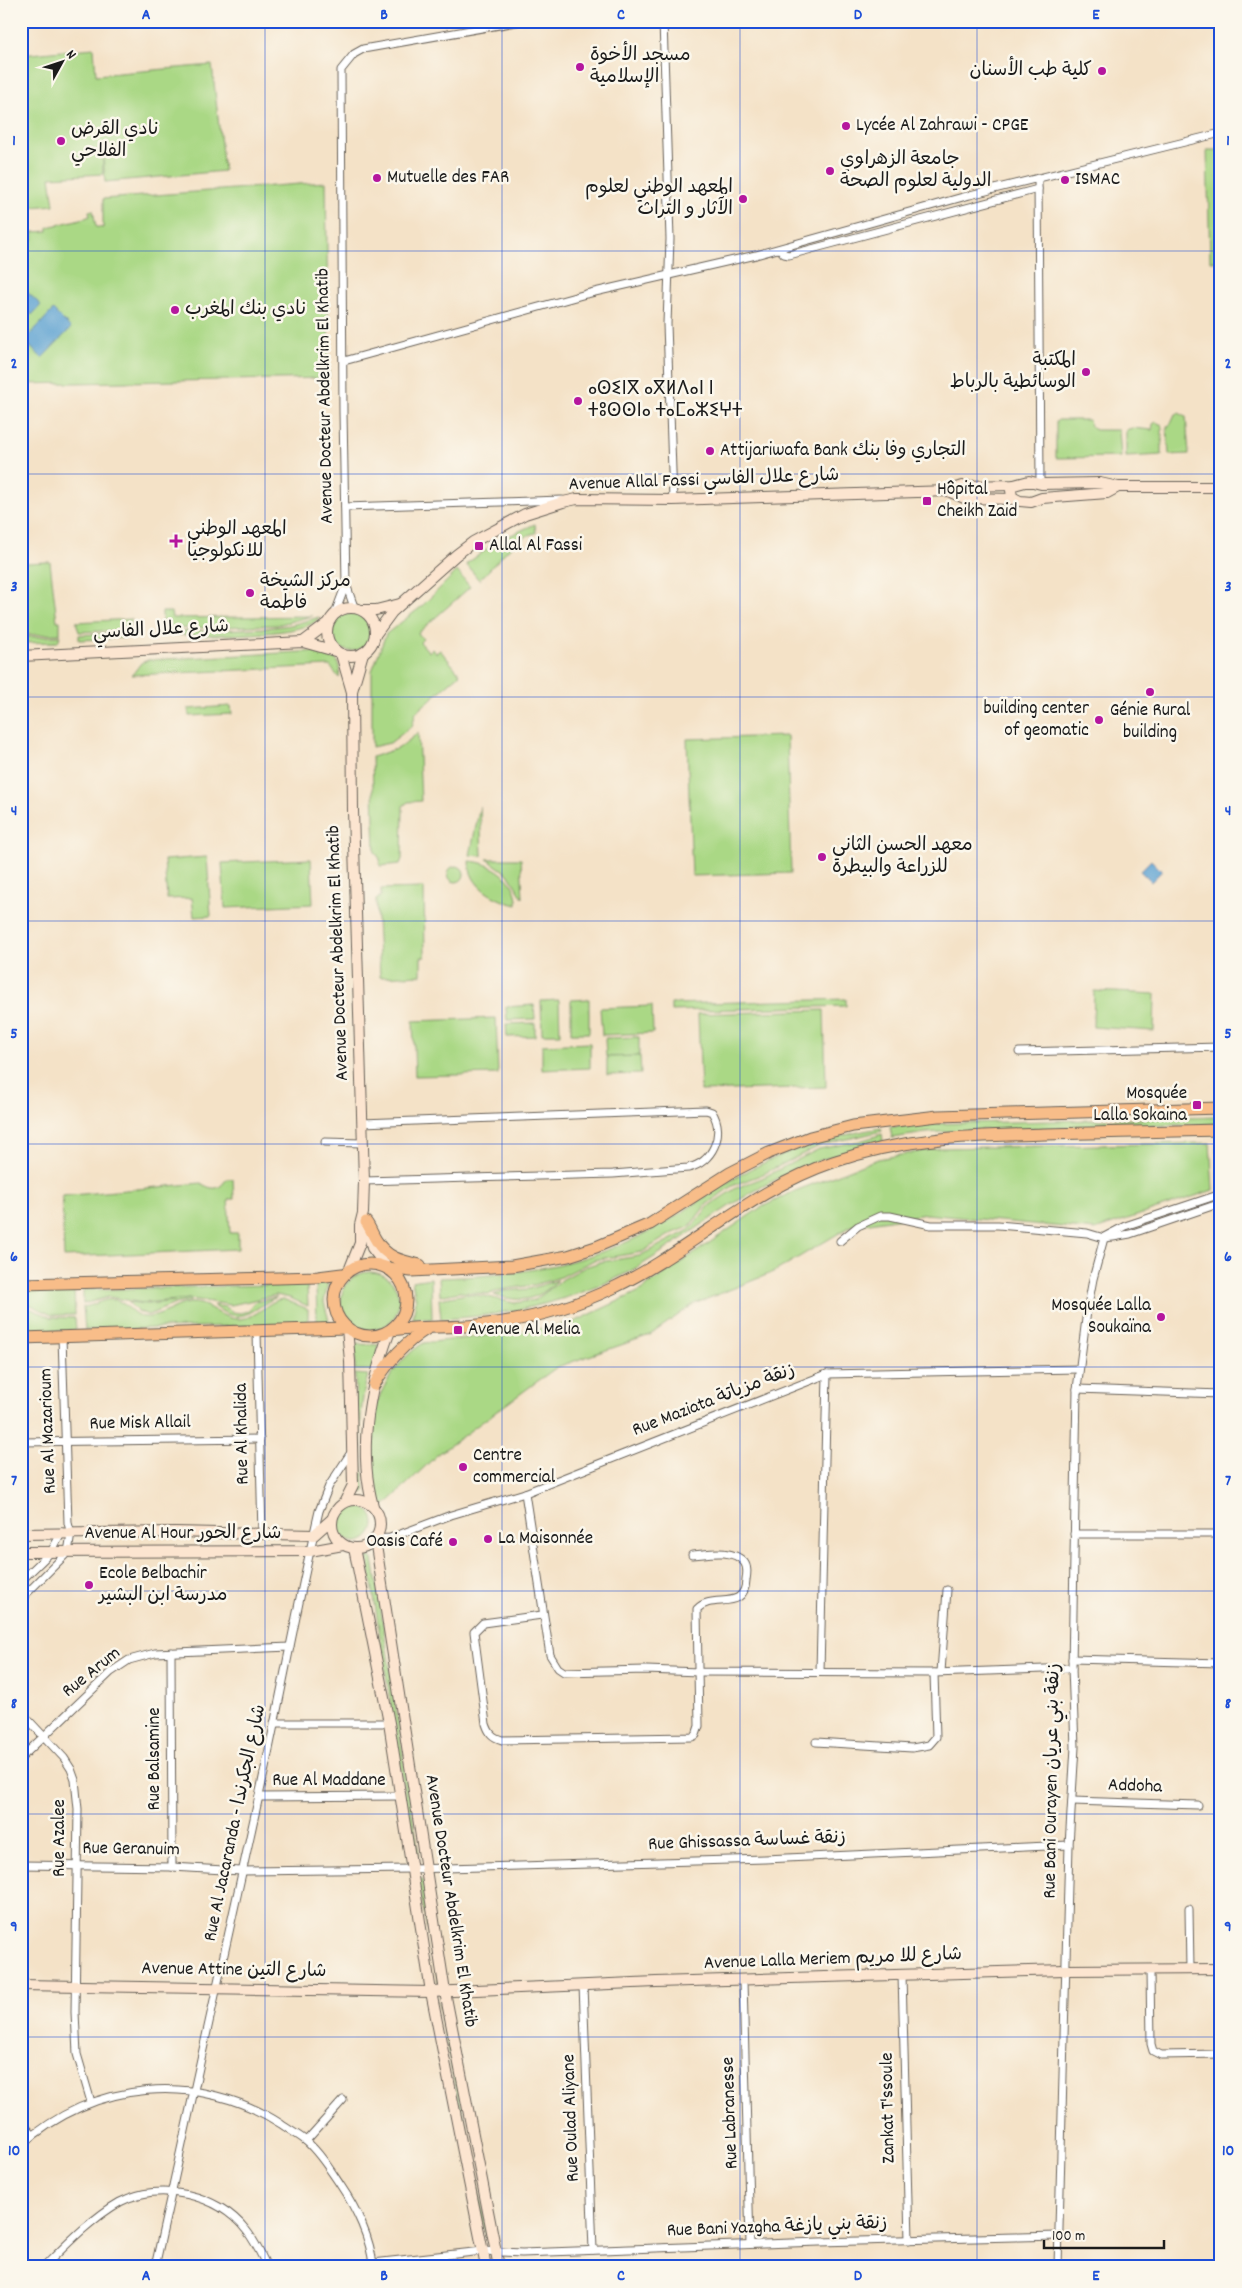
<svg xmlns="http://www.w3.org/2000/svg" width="1242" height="2288" font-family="Dekko,'Playpen Sans Arabic','Noto Sans Tifinagh',sans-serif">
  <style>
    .green { fill: #aad885; stroke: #637a50 }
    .water { fill: #5da2d2; stroke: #3c5f77 }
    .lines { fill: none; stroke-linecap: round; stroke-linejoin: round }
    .street-casing { stroke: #686158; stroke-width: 9 }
    .secondary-casing { stroke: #686158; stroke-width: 12 }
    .primary-casing { stroke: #686158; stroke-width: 13 }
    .street { stroke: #fff; stroke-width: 7 }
    .secondary { stroke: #fce5d0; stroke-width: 10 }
    .primary { stroke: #f8bd89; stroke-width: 11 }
    .grid { fill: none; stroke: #1d4ed8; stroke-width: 1; stroke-opacity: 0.55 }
    .poi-dot { fill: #b5179e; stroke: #fbf7ec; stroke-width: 2 }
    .labels { text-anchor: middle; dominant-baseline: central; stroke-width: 5; stroke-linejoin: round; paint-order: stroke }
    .poi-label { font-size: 19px; fill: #1c1c1c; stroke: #fbf7ec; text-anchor: start }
    .street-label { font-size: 19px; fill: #1c1c1c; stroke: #fbf7ec }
    .neatline { fill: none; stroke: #1d4ed8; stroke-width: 2 }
    .grid-label { font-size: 16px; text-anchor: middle; font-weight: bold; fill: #1d4ed8 }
  </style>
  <rect width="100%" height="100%" fill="#fbf7ec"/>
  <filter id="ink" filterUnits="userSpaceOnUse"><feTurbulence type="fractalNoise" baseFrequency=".02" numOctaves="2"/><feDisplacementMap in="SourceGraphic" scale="10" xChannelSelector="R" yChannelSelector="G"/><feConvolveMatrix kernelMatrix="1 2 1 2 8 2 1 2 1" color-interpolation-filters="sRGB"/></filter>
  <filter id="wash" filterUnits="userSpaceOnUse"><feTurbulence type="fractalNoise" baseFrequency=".0096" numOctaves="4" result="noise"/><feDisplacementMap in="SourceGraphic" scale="20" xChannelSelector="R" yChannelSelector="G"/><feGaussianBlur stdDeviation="1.12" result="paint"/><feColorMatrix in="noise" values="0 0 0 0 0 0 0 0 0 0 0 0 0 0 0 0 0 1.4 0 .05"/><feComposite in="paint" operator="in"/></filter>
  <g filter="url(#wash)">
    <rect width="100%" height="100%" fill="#f4e2c7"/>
    <g class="green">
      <polygon points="94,48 96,75 212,65 224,171 105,182 103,157 103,174 50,177 54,205 21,208 21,55"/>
      <polygon points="1207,150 1221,150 1221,261 1210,261"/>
      <polygon points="326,182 329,378 21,384 21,241 33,240 33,232 48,231 48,227 85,218 90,216 89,211 93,210 96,227 103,228 103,199"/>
      <polygon points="1179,413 1186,417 1189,454 1169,455 1167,426 1170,425 1175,414"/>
      <polygon points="1058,420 1089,420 1090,426 1095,430 1119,430 1121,457 1056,458 1056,422"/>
      <polygon points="1156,422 1162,425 1162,455 1126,457 1126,430 1132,428 1152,430 1153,424"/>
      <path d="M 535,524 L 536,533 C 514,536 496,565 479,580 L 466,564 L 500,540 Z"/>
      <polygon points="50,562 57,621 60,621 60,634 21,635 21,563"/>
      <polygon points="457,571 470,587 418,633 423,639 420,642 429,652 432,649 436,653 440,650 460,674 416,712 412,726 390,743 372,747 372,671 386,634 421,607"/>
      <polygon points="162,612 171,612 172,618 312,616 277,625 165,629 162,625"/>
      <circle cx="351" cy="632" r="19"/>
      <path d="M 319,617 C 312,638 197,635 173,635 L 167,632 L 267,628 L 291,625 Z"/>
      <polygon points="132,619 127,630 79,632 76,622"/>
      <polygon points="127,632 126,638 79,640 79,635"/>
      <polygon points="60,636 58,642 21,643 21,637"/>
      <path d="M 320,651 C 335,652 342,664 339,678 L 330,666 L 132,675 L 141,663 L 148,660 Z"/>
      <polygon points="231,706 232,714 189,716 188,709"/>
      <polygon points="418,733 421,801 408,802 403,806 402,859 400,864 380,866 380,859 375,852 372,757 399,748"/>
      <polygon points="787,736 791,873 692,876 687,739"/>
      <polygon points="480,806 482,856 470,855"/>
      <polygon points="207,857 211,916 194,917 192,898 167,899 164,860"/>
      <polygon points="311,859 313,904 225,908 222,863"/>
      <polygon points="487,859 521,859 523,898 508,874"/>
      <path d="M 469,861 C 492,862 519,880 517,905 C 495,900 469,887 469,861 Z"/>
      <circle cx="456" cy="874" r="8"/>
      <polygon points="424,888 425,957 421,957 421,975 380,977 376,900 381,896 381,889"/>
      <polygon points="1094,991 1155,994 1154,1031 1093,1027"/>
      <polygon points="589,999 589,1033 571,1033 571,1000"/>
      <polygon points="846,999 846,1006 671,1011 671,1004"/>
      <polygon points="559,1000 560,1034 542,1034 541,1001"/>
      <polygon points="534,1005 535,1019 507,1020 506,1007"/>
      <polygon points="652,1006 653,1033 602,1035 600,1008"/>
      <polygon points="824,1010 826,1087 701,1091 698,1014"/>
      <polygon points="496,1018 498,1074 415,1076 413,1021"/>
      <polygon points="535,1023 535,1036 507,1037 506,1024"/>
      <polygon points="639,1037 639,1056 606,1057 605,1038"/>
      <polygon points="590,1043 590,1068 542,1070 542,1045"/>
      <polygon points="640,1056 641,1074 607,1075 607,1057"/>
      <polygon points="1221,1117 1221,1124 969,1130 926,1133 892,1138 890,1127 924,1124"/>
      <path d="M 881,1128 L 882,1131 L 821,1145 L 763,1174 L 732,1186 L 706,1205 L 689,1227 L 671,1234 L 642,1252 L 594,1260 L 561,1277 L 534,1285 L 500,1290 L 490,1294 L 459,1292 L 440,1296 L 439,1278 C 512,1276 582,1266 648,1232 C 679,1217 705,1195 735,1178 C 779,1152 831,1136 881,1128 Z"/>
      <path d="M 882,1134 L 883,1141 C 835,1153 788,1170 746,1196 C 703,1221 665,1254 621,1276 C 564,1303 504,1316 441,1319 L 439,1299 L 466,1294 L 484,1296 L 514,1303 L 535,1300 L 563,1279 L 585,1267 L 600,1262 L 639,1256 L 689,1230 L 710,1205 L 736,1188 L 762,1178 L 819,1149 L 860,1141 Z"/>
      <path d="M 1210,1143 L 1213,1190 L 1095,1230 L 926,1214 L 851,1226 L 774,1272 L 694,1304 L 650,1335 L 557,1367 L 437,1455 L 383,1507 L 377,1502 C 371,1480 370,1432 375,1410 C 380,1387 403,1354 424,1343 L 534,1330 L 576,1321 L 638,1292 L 760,1208 L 795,1191 L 878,1159 L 940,1148 Z"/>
      <polygon points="1217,1143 1221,1143 1220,1187"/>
      <path d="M 226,1179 L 233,1179 L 234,1199 L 228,1199 L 230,1233 L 238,1233 L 238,1249 L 64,1257 L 62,1196 L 201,1183 C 211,1190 220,1191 226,1179 Z"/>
      <circle cx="370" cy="1301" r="29"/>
      <polygon points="431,1278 432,1319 413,1318 416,1300 412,1281"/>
      <path d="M 558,1280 C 537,1301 522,1303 494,1295 L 503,1291 L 529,1289 Z"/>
      <polygon points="316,1283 328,1283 324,1302 329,1321 327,1323 317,1324"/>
      <polygon points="307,1284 308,1306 290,1298 276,1295 231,1305 191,1299 191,1301 175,1304 148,1315 137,1311 128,1302 148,1304 190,1299 143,1303 109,1297 83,1304 83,1290"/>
      <polygon points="74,1289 75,1315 52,1315 31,1305 21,1306 21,1290"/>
      <path d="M 277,1297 C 252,1308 242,1329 213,1305 L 226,1307 L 233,1312 L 240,1313 L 248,1311 L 255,1302 Z"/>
      <path d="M 283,1299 L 308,1309 L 308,1324 L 85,1330 L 83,1307 C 95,1306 104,1297 116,1300 C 129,1304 134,1319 149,1317 C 166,1316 178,1301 196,1303 C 212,1305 221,1319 239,1319 C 259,1318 267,1300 283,1299 Z"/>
      <polygon points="31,1309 51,1317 75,1318 76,1330 21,1332 21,1310"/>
      <polygon points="356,1344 379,1345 373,1370 355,1370"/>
      <path d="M 355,1374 L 368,1375 C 357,1413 360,1452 365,1491 L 363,1493 L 361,1491 L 357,1463 Z"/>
      <circle cx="356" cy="1524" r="18"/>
      <polygon points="369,1556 373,1559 379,1598 419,1856 417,1857 414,1856 368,1558"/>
      <polygon points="421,1879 423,1880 439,1985 418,1882"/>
      <polygon points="438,2001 455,2071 488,2236 486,2238"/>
    </g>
    <g class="water">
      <polygon points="27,292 41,305 32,315 23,306 26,303"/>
      <polygon points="53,310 71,328 42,358 24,341"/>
      <polygon points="1151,860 1162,871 1151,882 1140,871"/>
    </g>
  </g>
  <g filter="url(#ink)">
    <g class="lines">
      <g class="street-casing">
        <g id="street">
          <polyline points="663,21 670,239 667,324 673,500"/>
          <polyline points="1038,178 1040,483"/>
          <polyline points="780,249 784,254 789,255 1038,189"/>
          <polyline points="344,361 586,294 756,255 970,195 1221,133"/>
          <polyline points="345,507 562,500"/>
          <polyline points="354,607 346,584 343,412 341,70 354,54 363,49 522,21"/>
          <polyline points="335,613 346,584"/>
          <polyline points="1019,1052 1221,1047"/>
          <path d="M 362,1123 L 706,1110 L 712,1112 C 726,1134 712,1163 688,1168 L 613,1174 L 364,1181"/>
          <polyline points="325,1142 362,1143"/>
          <polyline points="1104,1237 1125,1226 1221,1194"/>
          <polyline points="840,1241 858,1226 880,1216 890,1216 931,1225 998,1225 1087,1233 1104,1238 1113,1237 1130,1234 1221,1203"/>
          <polyline points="257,1332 262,1535"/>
          <polyline points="1077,1389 1221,1394"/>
          <polyline points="21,1442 260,1439"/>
          <polyline points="525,1493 550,1655 558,1668 564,1672 646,1670 699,1672 934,1673 1072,1668"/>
          <polyline points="1074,1534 1221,1534"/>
          <polyline points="375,1539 390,1538 451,1515 525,1493 827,1374 1079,1369"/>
          <polyline points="21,1581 51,1552 62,1532"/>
          <polyline points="21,1599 68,1552 71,1534 68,1523 62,1337"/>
          <path d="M 542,1615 L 483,1623 L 474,1632 L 486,1724 C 489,1733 492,1737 502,1740 L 692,1737 L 696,1735 L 699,1726 L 697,1609 C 712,1592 745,1613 746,1580 C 747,1574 748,1567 744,1562 C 732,1548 707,1554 692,1555"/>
          <polyline points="171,1652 172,1867"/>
          <polyline points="1072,1659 1221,1663"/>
          <polyline points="820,1672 827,1374"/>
          <polyline points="941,1672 947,1590"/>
          <polyline points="21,1712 64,1758 71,1769 75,1780 78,1809 75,2012 77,2054 91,2102"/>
          <polyline points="274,1723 389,1723"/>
          <polyline points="816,1742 912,1748 929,1745 936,1737 934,1673"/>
          <polyline points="21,1758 111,1672 129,1660 155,1653 290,1647"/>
          <polyline points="259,1797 400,1796"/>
          <polyline points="1072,1801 1198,1805"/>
          <polyline points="21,1865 172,1867 241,1871 412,1869 765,1859 1069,1845"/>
          <polyline points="1189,1909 1190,1969"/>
          <polyline points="1150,1970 1151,2044 1153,2051 1161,2055 1221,2054"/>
          <polyline points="902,1975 909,2240"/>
          <polyline points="743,1981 750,2244"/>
          <polyline points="583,1985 593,2250"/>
          <polyline points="21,2122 33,2135"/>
          <polyline points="306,2141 343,2100"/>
          <path d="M 21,2146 C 92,2080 200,2071 281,2124 C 289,2130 299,2135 306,2141 C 320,2153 331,2171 341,2186 C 356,2208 371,2239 373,2266"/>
          <polyline points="373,2263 483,2251 522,2253 819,2242 1058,2236"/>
          <path d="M 44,2267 C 67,2244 92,2218 120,2202 C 160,2181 218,2194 246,2230 C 255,2241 261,2254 267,2267"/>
          <path d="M 155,2267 C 189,2110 224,1953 259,1796 C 280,1701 297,1605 319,1511 L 329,1486 L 352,1451"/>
          <polyline points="1058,2267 1069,1845 1075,1747 1072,1668 1077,1389 1087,1311 1093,1279 1104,1238"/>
        </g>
      </g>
      <g class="secondary-casing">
        <g id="secondary">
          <polyline points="1014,485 1011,490 1012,497 1020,501 1031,502 1042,498 1107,493 1118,487"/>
          <polyline points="948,491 964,498 1015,499"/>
          <circle cx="351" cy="632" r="24"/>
          <polyline points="362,610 376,610 400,604"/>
          <polyline points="375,635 392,612 456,555 473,542 525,514 563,502 577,499 673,500 948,491 963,486 1014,485 1029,481 1041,484 1100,483 1118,487 1221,487"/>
          <polyline points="303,642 327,624"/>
          <polyline points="341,654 352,692 353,811 364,1181 363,1213 360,1225 360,1243 350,1268"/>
          <polyline points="21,656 303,642 335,651"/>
          <polyline points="352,691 363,653"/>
          <polyline points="367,1228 372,1248 386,1266"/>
          <circle cx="356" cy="1524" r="24"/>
          <polyline points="345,1501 353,1485 350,1361 347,1329"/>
          <path d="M 373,1506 C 357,1447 369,1387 390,1331"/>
          <polyline points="21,1534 175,1532 314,1535 332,1519"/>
          <polyline points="375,1539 445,1992 499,2267"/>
          <polyline points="354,1548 389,1723 431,1992 486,2267"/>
          <polyline points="21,1552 310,1551 343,1545"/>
          <polyline points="21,1985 431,1992 656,1982 1065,1970 1221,1969"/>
        </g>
      </g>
      <g class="primary-casing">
        <g id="primary">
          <path d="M 366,1222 C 370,1227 372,1234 376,1240 C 386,1258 402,1261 420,1265"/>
          <circle cx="370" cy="1300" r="36"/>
          <polyline points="388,1268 411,1271 512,1266 568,1256 596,1247 650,1224 730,1173 769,1153 810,1137 853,1126 938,1116 1221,1108"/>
          <polyline points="21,1284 318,1277 342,1274"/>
          <path d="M 391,1330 C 420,1326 449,1328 478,1325 C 525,1321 571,1308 613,1288 C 691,1251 748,1191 833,1162 C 905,1137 970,1136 1045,1134 C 1104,1133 1162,1131 1221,1130"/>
          <polyline points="21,1338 346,1328"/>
          <path d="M 374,1385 C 388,1361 404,1343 428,1328"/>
        </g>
      </g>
      <use href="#street" class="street"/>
      <use href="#secondary" class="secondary"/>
      <use href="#primary" class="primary"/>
    </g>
  </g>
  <path class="grid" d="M 265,21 L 265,2267M 502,21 L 502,2267M 740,21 L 740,2267M 977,21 L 977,2267M 21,251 L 1221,251M 21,474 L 1221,474M 21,697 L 1221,697M 21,921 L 1221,921M 21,1144 L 1221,1144M 21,1367 L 1221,1367M 21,1591 L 1221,1591M 21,1814 L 1221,1814M 21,2037 L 1221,2037"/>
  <g class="poi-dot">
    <circle cx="580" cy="67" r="5"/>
    <circle cx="1102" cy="71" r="5"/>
    <circle cx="846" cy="126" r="5"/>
    <circle cx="61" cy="141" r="5"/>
    <circle cx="830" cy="171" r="5"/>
    <circle cx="377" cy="178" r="5"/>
    <circle cx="1065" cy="180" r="5"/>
    <circle cx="743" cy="199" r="5"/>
    <circle cx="175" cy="310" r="5"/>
    <circle cx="1086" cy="372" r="5"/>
    <circle cx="578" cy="401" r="5"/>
    <circle cx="710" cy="451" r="5"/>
    <rect x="922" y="496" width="10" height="10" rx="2.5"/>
    <path d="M173.5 533.5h5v5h5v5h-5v5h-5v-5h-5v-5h5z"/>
    <rect x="474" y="541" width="10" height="10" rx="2.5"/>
    <circle cx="250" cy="593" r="5"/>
    <circle cx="1150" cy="692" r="5"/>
    <circle cx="1099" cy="720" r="5"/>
    <circle cx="822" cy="857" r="5"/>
    <rect x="1192" y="1100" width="10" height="10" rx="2.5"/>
    <circle cx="1161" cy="1317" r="5"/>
    <rect x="453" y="1325" width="10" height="10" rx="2.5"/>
    <circle cx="463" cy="1467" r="5"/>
    <circle cx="488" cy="1539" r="5"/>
    <circle cx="453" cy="1542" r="5"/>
    <circle cx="89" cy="1585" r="5"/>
  </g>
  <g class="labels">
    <g class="poi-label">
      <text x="590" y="56">مسجد الأخوة<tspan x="590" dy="22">الإسلامية</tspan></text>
      <text x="1092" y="71" text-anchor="end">كلية طب الأسنان</text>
      <text x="856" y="126">Lycée Al Zahrawi - CPGE</text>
      <text x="71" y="130">نادي القرض<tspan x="71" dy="22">الفلاحي</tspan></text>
      <text x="840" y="160">جامعة الزهراوي<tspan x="840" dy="22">الدولية لعلوم الصحة</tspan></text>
      <text x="387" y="178">Mutuelle des FAR</text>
      <text x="1075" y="180">ISMAC</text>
      <text x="733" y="188" text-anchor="end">المعهد الوطني لعلوم<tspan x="733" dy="22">الآثار و التراث</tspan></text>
      <text x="185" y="310">نادي بنك المغرب</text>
      <text x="1076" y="361" text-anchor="end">المكتبة<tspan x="1076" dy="22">الوسائطية بالرباط</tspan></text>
      <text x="588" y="390">ⴰⵙⵉⵏⴳ ⴰⴳⵍⴷⴰⵏ ⵏ<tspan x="588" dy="22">ⵜⵓⵙⵙⵏⴰ ⵜⴰⵎⴰⵣⵉⵖⵜ</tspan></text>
      <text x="720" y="451">Attijariwafa Bank التجاري وفا بنك</text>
      <text x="937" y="490">Hôpital<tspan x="937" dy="22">Cheikh Zaid</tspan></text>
      <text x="187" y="530">المعهد الوطني<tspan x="187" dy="22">للانكولوجيا</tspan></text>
      <text x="489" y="546">Allal Al Fassi</text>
      <text x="260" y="582">مركز الشيخة<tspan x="260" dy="22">فاطمة</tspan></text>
      <text x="1089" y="709" text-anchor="end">building center<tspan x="1089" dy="22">of geomatic</tspan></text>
      <text x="1150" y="711" text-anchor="middle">Génie Rural<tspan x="1150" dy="22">building</tspan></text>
      <text x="832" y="846">معهد الحسن الثاني<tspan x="832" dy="22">للزراعة والبيطرة</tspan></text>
      <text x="1187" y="1094" text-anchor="end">Mosquée<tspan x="1187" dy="22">Lalla Sokaina</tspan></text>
      <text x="1151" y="1306" text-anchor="end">Mosquée Lalla<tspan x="1151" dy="22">Soukaïna</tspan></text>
      <text x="468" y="1330">Avenue Al Melia</text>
      <text x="473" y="1456">Centre<tspan x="473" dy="22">commercial</tspan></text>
      <text x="498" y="1539">La Maisonnée</text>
      <text x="443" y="1542" text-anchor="end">Oasis Café</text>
      <text x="99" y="1574">Ecole Belbachir<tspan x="99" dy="22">مدرسة ابن البشير</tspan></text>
    </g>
    <g class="street-label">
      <text transform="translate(326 396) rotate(-91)">Avenue Docteur Abdelkrim El Khatib</text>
      <text transform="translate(704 481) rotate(-2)">Avenue Allal Fassi شارع علال الفاسي</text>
      <text transform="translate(161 631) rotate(-3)">شارع علال الفاسي</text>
      <text transform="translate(339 953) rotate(-92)">Avenue Docteur Abdelkrim El Khatib</text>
      <text transform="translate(714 1401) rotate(-21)">Rue Maziata زنقة مزياتة</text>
      <text transform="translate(140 1424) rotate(-1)">Rue Misk Allail</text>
      <text transform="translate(49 1431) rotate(-92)">Rue Al Mazarioum</text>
      <text transform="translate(243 1434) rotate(-91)">Rue Al Khalida</text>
      <text x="183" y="1534">Avenue Al Hour شارع الحور</text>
      <text transform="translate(92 1673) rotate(-39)">Rue Arum</text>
      <text transform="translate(155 1759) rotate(-90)">Rue Balsamine</text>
      <text x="329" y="1781">Rue Al Maddane</text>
      <text transform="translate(1053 1781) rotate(-89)">Rue Bani Ourayen زنقة بني عريان</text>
      <text transform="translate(1135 1787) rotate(2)">Addoha</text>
      <text transform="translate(236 1823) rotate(-78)">Rue Al Jacaranda - شارع الجكرندا</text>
      <text transform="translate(60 1838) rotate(-90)">Rue Azalee</text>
      <text transform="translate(747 1842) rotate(-2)">Rue Ghissassa زنقة غساسة</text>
      <text transform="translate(131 1850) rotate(1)">Rue Geranuim</text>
      <text transform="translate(450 1901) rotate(81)">Avenue Docteur Abdelkrim El Khatib</text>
      <text transform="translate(833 1960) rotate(-2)">Avenue Lalla Meriem شارع للا مريم</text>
      <text transform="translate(234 1971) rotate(1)">Avenue Attine شارع التين</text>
      <text transform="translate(889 2108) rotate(-91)">Zankat T'ssoule</text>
      <text transform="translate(731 2113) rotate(-92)">Rue Labranesse</text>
      <text transform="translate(572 2118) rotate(-92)">Rue Oulad Aliyane</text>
      <text transform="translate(777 2228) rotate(-2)">Rue Bani Yazgha زنقة بني يازغة</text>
    </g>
  </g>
  <rect width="1242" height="2288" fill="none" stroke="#fbf7ec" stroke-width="55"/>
  <g transform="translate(62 62) rotate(50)" stroke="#fbf7ec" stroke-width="4" paint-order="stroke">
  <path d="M0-4L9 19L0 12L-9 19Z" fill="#1c1c1c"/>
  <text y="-8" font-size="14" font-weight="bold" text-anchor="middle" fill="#1c1c1c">N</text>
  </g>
  <path d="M1044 2240v8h120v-8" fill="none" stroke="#1c1c1c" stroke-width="2.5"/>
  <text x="1052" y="2240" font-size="15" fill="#1c1c1c" stroke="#fbf7ec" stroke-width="4" paint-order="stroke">100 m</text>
  <rect x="28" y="28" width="1186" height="2232" class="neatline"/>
  <g class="grid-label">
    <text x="146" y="19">A</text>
    <text x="384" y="19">B</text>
    <text x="621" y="19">C</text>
    <text x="858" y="19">D</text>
    <text x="1096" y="19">E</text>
    <text x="14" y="145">1</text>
    <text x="1228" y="145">1</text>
    <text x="14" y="368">2</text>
    <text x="1228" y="368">2</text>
    <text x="14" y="591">3</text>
    <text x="1228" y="591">3</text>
    <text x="14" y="815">4</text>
    <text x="1228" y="815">4</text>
    <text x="14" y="1038">5</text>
    <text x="1228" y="1038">5</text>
    <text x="14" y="1261">6</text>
    <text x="1228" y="1261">6</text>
    <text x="14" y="1485">7</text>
    <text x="1228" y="1485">7</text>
    <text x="14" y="1708">8</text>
    <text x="1228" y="1708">8</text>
    <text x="14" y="1931">9</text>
    <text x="1228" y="1931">9</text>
    <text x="14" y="2155">10</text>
    <text x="1228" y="2155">10</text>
    <text x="146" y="2280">A</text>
    <text x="384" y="2280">B</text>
    <text x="621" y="2280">C</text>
    <text x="858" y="2280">D</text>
    <text x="1096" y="2280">E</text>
  </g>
</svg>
